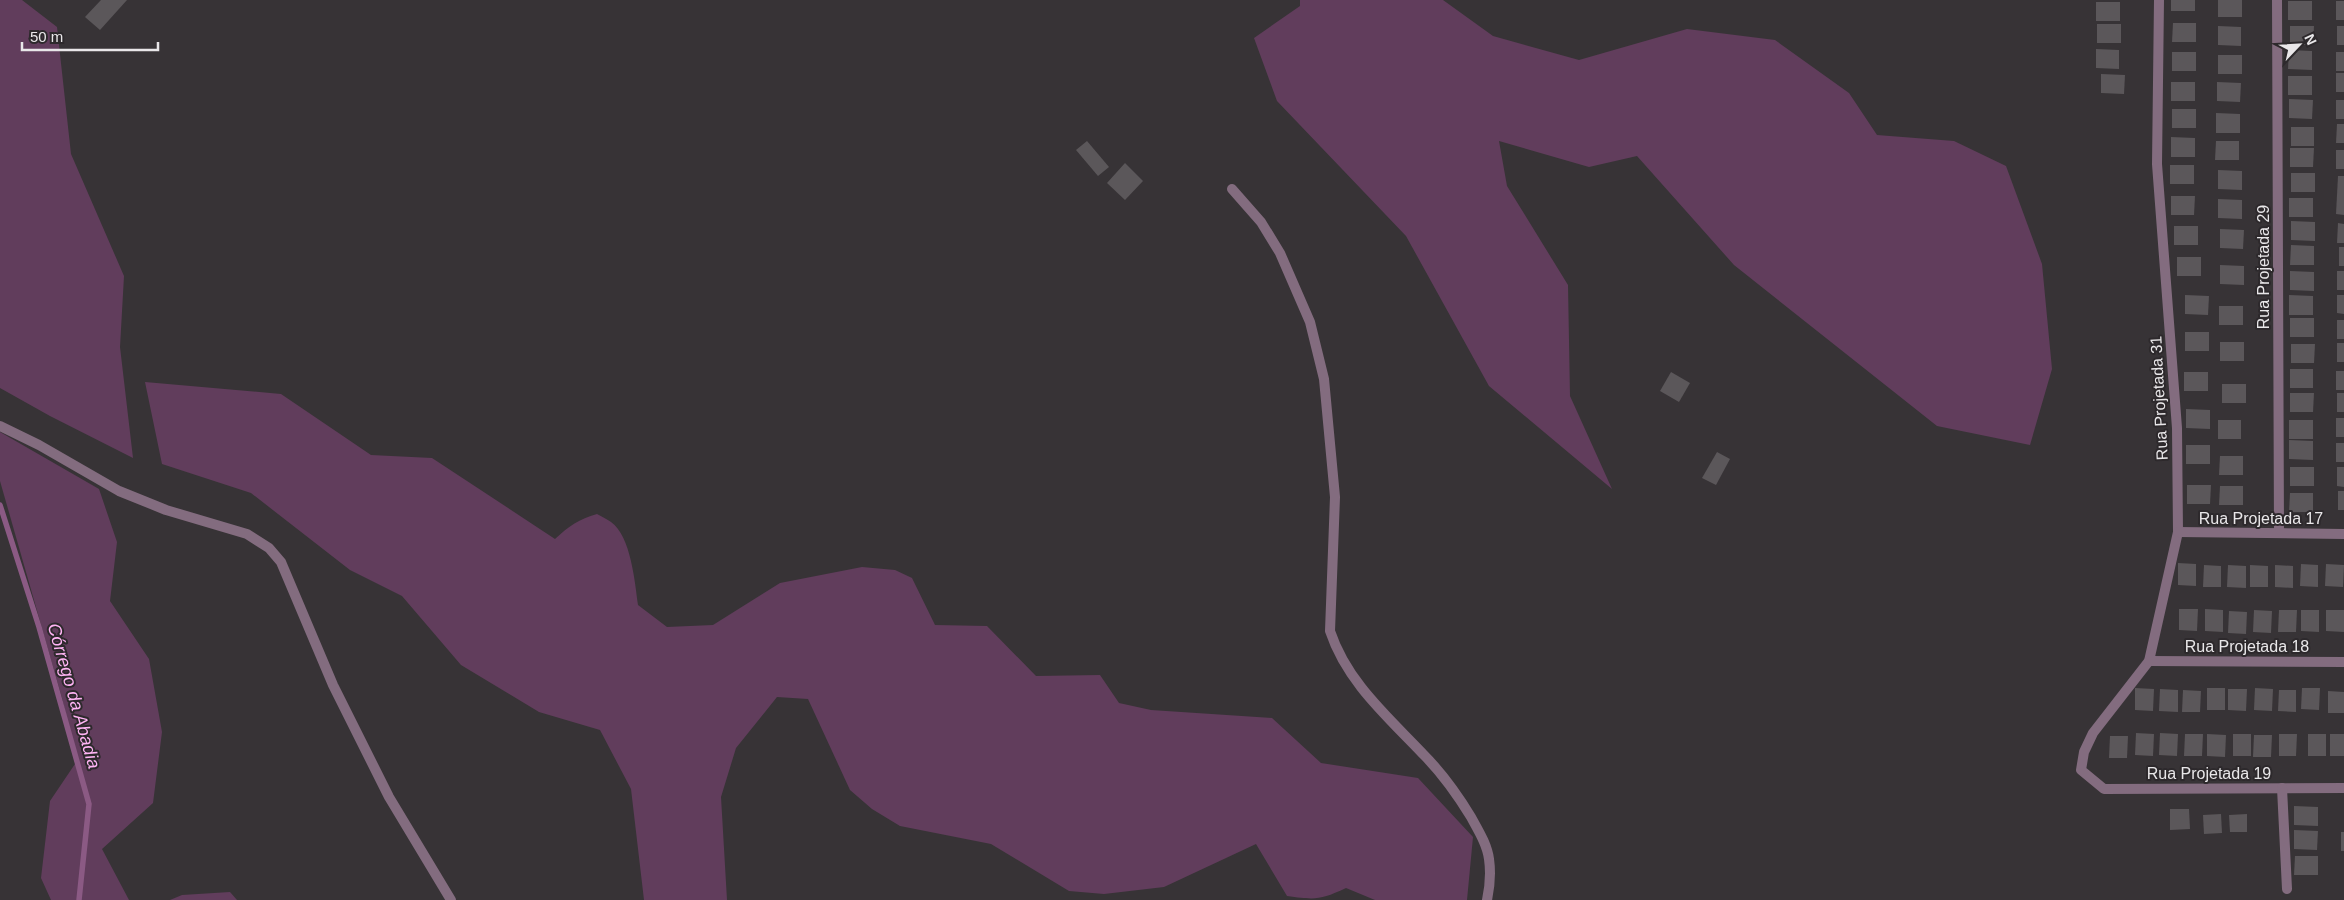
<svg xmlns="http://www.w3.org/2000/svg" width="2344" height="900" font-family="Arial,sans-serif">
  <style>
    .green { fill: #613d5c }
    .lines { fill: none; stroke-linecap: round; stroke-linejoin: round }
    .stream { stroke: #8b5a84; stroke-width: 5.5 }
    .building { fill: #5b575a }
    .minor { stroke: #836c7f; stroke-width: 10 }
    .tertiary { stroke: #836c7f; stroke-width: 10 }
    .labels { text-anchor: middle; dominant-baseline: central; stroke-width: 4; stroke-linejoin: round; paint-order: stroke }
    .street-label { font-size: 16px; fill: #e9e7e9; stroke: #2d292c }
    .water-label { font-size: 18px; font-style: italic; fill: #ffb4f4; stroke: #2d292c }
  </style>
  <rect width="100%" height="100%" fill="#373336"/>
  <g class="green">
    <polygon points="0,0 22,0 57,27 71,154 124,276 120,347 133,458 50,416 0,388"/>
    <polygon points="1300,0 1443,0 1493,36 1579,60 1687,29 1775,40 1849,93 1877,135 1954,141 2006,166 2042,264 2052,369 2030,445 1937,426 1734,265 1637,156 1589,167 1499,141 1507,186 1568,285 1570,396 1612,489 1489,386 1406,236 1277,101 1254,38 1300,6"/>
    <path d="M 145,382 L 281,394 L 371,455 L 432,458 L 555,539 C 569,526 579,519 597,514 C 602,517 607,519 611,522 C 631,536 635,583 638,605 L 667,627 L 713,625 L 780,583 L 862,567 L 895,570 L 912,578 L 935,625 L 987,626 L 1036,676 L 1100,675 L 1119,703 L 1151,710 L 1272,718 L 1321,763 L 1418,778 L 1473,837 L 1467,900 L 1375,900 L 1346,888 C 1320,900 1316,900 1287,896 L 1256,844 L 1164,887 L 1104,894 L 1069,891 L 991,844 L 900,826 L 872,809 L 850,790 L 808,699 L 777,697 L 736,748 L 721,797 L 727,900 L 644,900 L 631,789 L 600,730 L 539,712 L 461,665 L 402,596 L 350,570 L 251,493 L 162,464 Z"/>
    <polygon points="0,432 99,489 117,542 110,601 149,659 162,732 153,803 102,849 129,900 51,900 41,878 50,801 77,761 62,698 0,481"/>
    <polygon points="230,892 237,900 170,900 182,895"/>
  </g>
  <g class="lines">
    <polyline class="stream" points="0,505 39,627 89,804 79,900"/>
  </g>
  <g class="building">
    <polygon points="101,0 127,0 100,30 85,17"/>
    <rect x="2171" y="0" width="24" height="11"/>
    <rect x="2218" y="0" width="24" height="17"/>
    <rect x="2288" y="1" width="24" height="19"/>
    <rect x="2336" y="1" width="8" height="19"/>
    <rect x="2096" y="2" width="24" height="19"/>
    <polygon points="2173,23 2196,23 2196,42 2172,42"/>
    <rect x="2097" y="24" width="24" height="19"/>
    <polygon points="2218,26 2241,27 2241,46 2218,45"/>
    <polygon points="2290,26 2314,26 2313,45 2290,45"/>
    <rect x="2337" y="26" width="7" height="19"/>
    <polygon points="2096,49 2119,50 2119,69 2096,68"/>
    <polygon points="2289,50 2312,51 2312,70 2288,69"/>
    <rect x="2172" y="52" width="24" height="19"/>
    <rect x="2336" y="52" width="8" height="19"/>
    <rect x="2218" y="55" width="24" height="19"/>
    <rect x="2336" y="73" width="8" height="19"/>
    <polygon points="2101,74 2125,75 2124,94 2101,93"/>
    <rect x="2288" y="76" width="24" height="19"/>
    <rect x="2171" y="82" width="24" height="19"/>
    <polygon points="2217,82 2241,83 2240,102 2217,101"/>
    <polygon points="2289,99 2313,100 2312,119 2289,118"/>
    <rect x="2336" y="100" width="8" height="19"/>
    <rect x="2172" y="109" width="24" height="19"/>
    <polygon points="2216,113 2240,114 2240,133 2216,133"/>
    <polygon points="2337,124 2344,124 2344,143 2336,143"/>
    <rect x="2291" y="127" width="23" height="19"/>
    <polygon points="2171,137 2195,138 2195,157 2171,157"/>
    <polygon points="1087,141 1109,167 1098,176 1076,150"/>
    <polygon points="2216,141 2239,141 2239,160 2215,160"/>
    <polygon points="2290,148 2314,148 2313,167 2290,167"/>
    <rect x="2336" y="150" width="8" height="19"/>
    <polygon points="1125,163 1143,181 1125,200 1107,183"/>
    <rect x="2170" y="165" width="24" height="19"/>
    <polygon points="2218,170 2242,171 2242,190 2218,189"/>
    <rect x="2291" y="173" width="24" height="19"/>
    <polygon points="2338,176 2344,176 2344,215 2336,214"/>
    <polygon points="2171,196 2195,196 2194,215 2171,215"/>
    <rect x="2289" y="198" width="24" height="19"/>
    <polygon points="2218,199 2242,200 2242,219 2218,218"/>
    <polygon points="2291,221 2315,222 2315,241 2291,240"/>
    <polygon points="2338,223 2344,224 2344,243 2337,243"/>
    <rect x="2174" y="226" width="24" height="19"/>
    <polygon points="2220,229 2244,230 2243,249 2220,248"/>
    <polygon points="2291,245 2314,246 2314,265 2290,265"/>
    <rect x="2339" y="247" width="5" height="19"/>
    <rect x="2177" y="257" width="24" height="19"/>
    <polygon points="2220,265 2244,266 2244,285 2220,284"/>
    <polygon points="2290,271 2314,272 2314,291 2290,290"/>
    <rect x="2337" y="271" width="7" height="19"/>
    <polygon points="2185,295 2209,296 2208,315 2185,314"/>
    <polygon points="2289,295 2313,296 2313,315 2289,315"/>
    <polygon points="2337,295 2344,295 2344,314 2337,313"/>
    <rect x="2219" y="306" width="24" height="19"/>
    <rect x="2290" y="318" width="24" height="19"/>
    <rect x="2337" y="320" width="7" height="19"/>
    <rect x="2185" y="332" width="24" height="19"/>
    <rect x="2220" y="342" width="24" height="19"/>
    <rect x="2337" y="343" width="7" height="19"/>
    <polygon points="2291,344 2315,344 2314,363 2291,363"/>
    <rect x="2290" y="369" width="23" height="19"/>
    <rect x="2336" y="371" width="8" height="19"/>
    <polygon points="1671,372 1690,383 1679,402 1660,391"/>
    <rect x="2184" y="372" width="24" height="19"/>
    <rect x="2222" y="384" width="24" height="19"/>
    <polygon points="2290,393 2314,393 2313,412 2290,412"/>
    <rect x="2337" y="393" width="7" height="19"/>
    <polygon points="2186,409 2210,410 2210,429 2186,428"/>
    <rect x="2336" y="418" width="8" height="19"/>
    <rect x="2218" y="420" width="23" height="19"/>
    <rect x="2289" y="420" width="24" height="19"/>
    <polygon points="2289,440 2313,441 2313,460 2289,459"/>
    <rect x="2336" y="443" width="8" height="19"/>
    <rect x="2186" y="445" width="24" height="19"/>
    <polygon points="1717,452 1730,459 1716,485 1702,478"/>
    <polygon points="2220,456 2243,456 2243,475 2219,475"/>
    <rect x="2290" y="467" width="24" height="19"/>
    <polygon points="2337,467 2344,467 2344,487 2337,486"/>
    <polygon points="2187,485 2211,485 2210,504 2187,504"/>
    <polygon points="2220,486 2243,486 2243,505 2219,505"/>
    <rect x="2338" y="491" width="6" height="19"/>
    <polygon points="2290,493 2313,493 2313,512 2289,512"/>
    <polygon points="2178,563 2196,564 2196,586 2178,585"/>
    <polygon points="2301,564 2318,565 2318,587 2300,586"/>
    <polygon points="2326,564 2344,565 2343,587 2325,586"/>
    <polygon points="2204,565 2221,566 2221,587 2203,587"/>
    <polygon points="2228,565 2246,566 2246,588 2227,587"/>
    <polygon points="2250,565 2268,566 2268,587 2250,587"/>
    <polygon points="2275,565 2293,566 2293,588 2275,587"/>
    <polygon points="2179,609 2198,609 2197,631 2179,630"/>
    <polygon points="2205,609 2223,610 2223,632 2205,631"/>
    <polygon points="2254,610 2272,611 2271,633 2253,632"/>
    <polygon points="2279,610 2297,610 2296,632 2278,632"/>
    <polygon points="2301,610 2319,610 2319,632 2301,631"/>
    <polygon points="2326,610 2344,610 2344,632 2326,631"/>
    <polygon points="2229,611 2247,612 2246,634 2228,633"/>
    <polygon points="2135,688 2154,689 2153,711 2135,710"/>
    <rect x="2207" y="688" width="18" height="22"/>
    <polygon points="2255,688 2273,689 2272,711 2254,710"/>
    <polygon points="2302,688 2320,688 2319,710 2301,709"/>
    <polygon points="2160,689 2178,690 2178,712 2159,711"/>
    <polygon points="2228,689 2247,689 2246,711 2228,710"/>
    <polygon points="2183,690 2201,691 2200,712 2182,712"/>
    <polygon points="2279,690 2296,690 2296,712 2278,711"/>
    <polygon points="2328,691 2344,692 2344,713 2328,713"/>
    <polygon points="2136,733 2154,734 2153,756 2135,755"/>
    <polygon points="2160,733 2178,734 2177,756 2159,755"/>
    <polygon points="2185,734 2203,734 2202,756 2184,756"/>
    <polygon points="2207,734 2226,735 2225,757 2207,756"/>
    <rect x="2233" y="734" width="18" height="22"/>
    <polygon points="2279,734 2297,734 2296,756 2279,756"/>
    <rect x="2308" y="734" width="18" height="22"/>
    <rect x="2330" y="734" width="14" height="22"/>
    <polygon points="2254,735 2272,735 2271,757 2253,757"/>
    <polygon points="2110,736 2128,736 2127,758 2109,758"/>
    <polygon points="2294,806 2318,807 2318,826 2294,825"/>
    <polygon points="2170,809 2189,809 2190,829 2170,830"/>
    <polygon points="2221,814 2222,833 2204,834 2203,815"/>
    <polygon points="2247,814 2247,832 2230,832 2229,815"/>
    <polygon points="2294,830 2318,831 2317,850 2294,849"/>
    <rect x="2341" y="832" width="3" height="19"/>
    <polygon points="2295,856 2318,856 2318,875 2294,875"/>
  </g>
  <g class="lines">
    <g class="minor">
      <polyline points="2159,0 2157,164 2177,428 2178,532 2149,661 2093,733 2084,752 2081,770 2104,789 2344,788"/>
      <polyline points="2277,0 2279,533"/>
      <path d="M 1232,189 L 1261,222 L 1280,253 L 1310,322 L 1324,379 L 1335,497 L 1330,631 C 1347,682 1387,716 1423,754 C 1442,773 1457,794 1471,817 C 1478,830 1487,844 1489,859 C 1491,873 1490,886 1487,900"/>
      <polyline points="2178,532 2344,534"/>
      <polyline points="2149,661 2344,662"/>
      <polyline points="2282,788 2287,889"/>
    </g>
    <polyline class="tertiary" points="0,426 39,445 119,491 166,510 247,534 269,548 281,562 333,685 389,797 451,900"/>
  </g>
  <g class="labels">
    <g class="street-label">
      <text transform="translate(2263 267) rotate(-90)">Rua Projetada 29</text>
      <text transform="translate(2159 398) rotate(-93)">Rua Projetada 31</text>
      <text x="2261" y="518">Rua Projetada 17</text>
      <text x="2247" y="646">Rua Projetada 18</text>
      <text x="2209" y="773">Rua Projetada 19</text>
    </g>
    <g class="water-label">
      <text transform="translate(74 696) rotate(74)">Córrego da Abadia</text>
    </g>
  </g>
  <g transform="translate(2299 45) rotate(65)" stroke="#2d292c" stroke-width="4" paint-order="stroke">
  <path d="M0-4L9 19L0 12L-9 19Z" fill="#e9e7e9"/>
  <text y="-8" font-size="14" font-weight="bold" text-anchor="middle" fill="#e9e7e9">N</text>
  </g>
  <path d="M22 42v8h136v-8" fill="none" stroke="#e9e7e9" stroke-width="2.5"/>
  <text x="30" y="42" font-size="15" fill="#e9e7e9" stroke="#2d292c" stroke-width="4" paint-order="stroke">50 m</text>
</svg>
